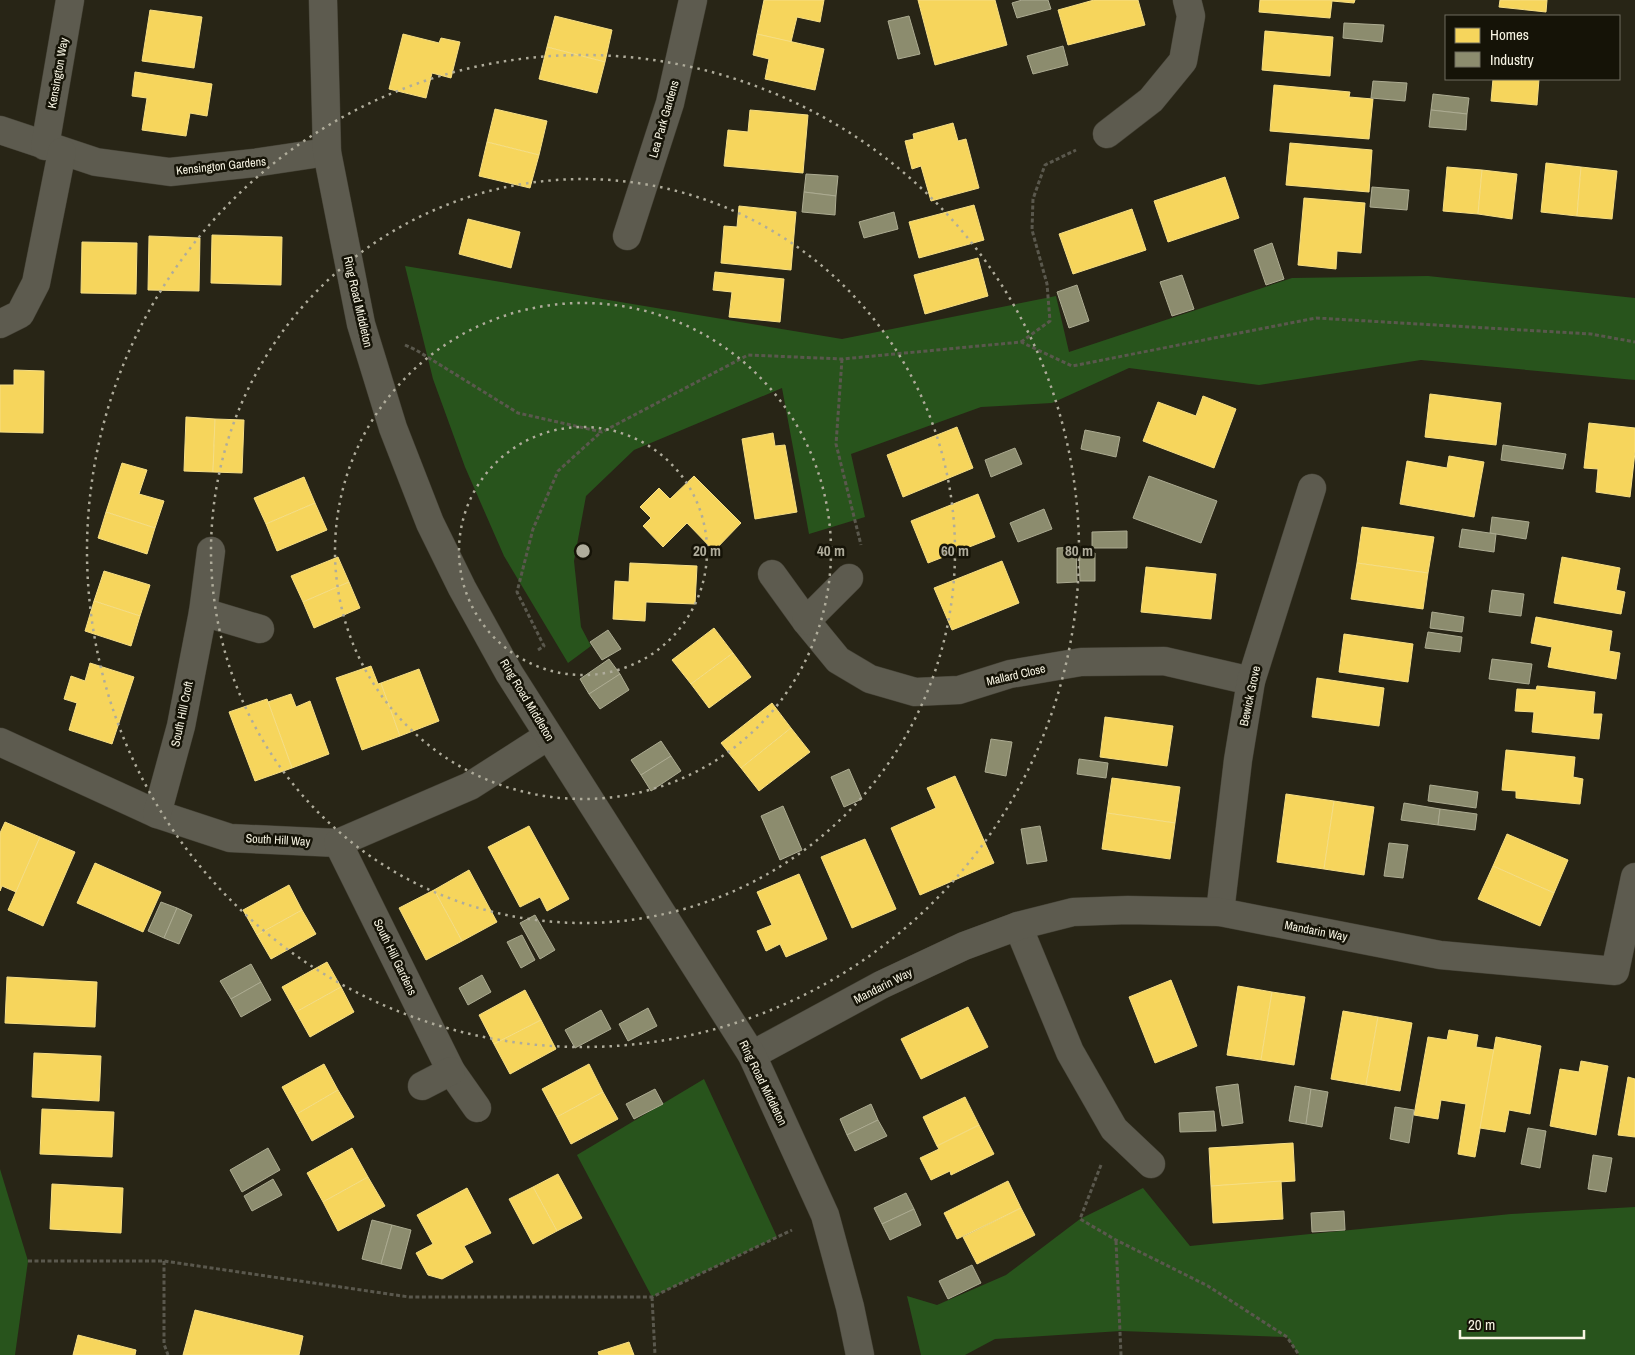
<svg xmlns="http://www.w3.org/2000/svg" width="1635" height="1355" font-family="'Archivo Narrow',sans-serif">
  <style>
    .green { fill: #28541c }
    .homes { fill: #f6d55c; stroke: #f6de84 }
    .industry { fill: #8c8c6e; stroke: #acab91 }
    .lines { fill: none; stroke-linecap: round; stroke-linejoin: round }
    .street-casing { stroke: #434034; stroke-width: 29 }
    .secondary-casing { stroke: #434034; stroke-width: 29 }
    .path { stroke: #5a584d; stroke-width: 3; stroke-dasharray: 4 2.5; stroke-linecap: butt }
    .street { stroke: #5d5b4f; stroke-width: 28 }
    .secondary { stroke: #5d5b4f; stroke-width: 28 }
    .ring { fill: none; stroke: #afac9b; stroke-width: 2.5; stroke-dasharray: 2.5 5 }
    .labels { text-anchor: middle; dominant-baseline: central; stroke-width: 5; stroke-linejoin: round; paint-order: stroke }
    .street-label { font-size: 12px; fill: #f7f4e3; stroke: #151307 }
    .centre { fill: #afac9b; stroke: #151307; stroke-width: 2.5 }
    .ring-label { font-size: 15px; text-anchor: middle; font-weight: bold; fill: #afac9b; stroke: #151307; stroke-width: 5; stroke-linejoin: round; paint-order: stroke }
  </style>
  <rect width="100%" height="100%" fill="#282516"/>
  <g class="green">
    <polygon points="405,266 842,339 1056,296 1069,352 1292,278 1428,276 1635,298 1635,380 1421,360 1259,385 1129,368 1052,403 981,407 851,454 865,517 809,534 782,388 634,450 586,496 574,561 581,627 591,646 568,663 504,556 465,467 433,379"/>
    <polygon points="704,1079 777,1237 652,1297 577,1155"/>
    <polygon points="0,1169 28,1261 15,1355 0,1355"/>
    <polygon points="1143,1188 1190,1246 1511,1214 1635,1207 1635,1355 1299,1355 1287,1337 1121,1331 995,1339 965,1355 921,1355 907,1296 937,1305 1006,1275 1080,1219"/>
  </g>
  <g class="homes">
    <polygon points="764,0 824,0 820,22 797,17 791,42 757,34"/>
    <polygon points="918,0 995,0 1007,45 935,65"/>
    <polygon points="1094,0 1138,0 1145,25 1068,45 1058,10"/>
    <polygon points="1260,0 1355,0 1354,3 1332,1 1330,18 1259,12"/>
    <polygon points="1500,0 1547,0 1546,12 1499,7"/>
    <polygon points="150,10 202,17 194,68 142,61"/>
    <polygon points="555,16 612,30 605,62 547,47"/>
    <polygon points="1265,31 1333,37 1330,76 1262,70"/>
    <polygon points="403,34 439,43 441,38 460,42 451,78 432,73 426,98 389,89"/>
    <polygon points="757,34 824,49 815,90 765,79 769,59 753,55"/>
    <polygon points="547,47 605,62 597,93 539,79"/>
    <polygon points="135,72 212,84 207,116 190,113 186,136 142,130 147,98 132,96"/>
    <polygon points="1493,79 1539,79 1537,105 1491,101"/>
    <polygon points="1274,85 1350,92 1349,97 1373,99 1369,139 1270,131"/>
    <polygon points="495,109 547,121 539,155 487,142"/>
    <polygon points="750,110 808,115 803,173 724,166 728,130 748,132"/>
    <polygon points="953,123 958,141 966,139 979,188 931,201 921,166 912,169 905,141 914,139 913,134"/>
    <polygon points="487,142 539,155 530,188 479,176"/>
    <polygon points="1290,143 1372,150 1369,192 1286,185"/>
    <polygon points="1546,163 1581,167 1577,216 1541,212"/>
    <polygon points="1447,167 1482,170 1478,214 1443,211"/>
    <polygon points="1581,167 1617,171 1612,219 1577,216"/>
    <polygon points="1482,170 1517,174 1512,219 1478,214"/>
    <polygon points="1225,177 1239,218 1168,242 1154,201"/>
    <polygon points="1304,198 1365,203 1361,253 1337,251 1336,269 1298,265"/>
    <polygon points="974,205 984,240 919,258 909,222"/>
    <polygon points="739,206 796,212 791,270 721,263 724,226 737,227"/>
    <polygon points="1132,209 1146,250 1073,274 1059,234"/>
    <polygon points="468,219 520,232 511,268 459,254"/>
    <polygon points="212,235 282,237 281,285 211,283"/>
    <polygon points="149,236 200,238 199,291 148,290"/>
    <polygon points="82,242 137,243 136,294 81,293"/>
    <polygon points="978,258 988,296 925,314 914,275"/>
    <polygon points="715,272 784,279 780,322 729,317 732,292 713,290"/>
    <polygon points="14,370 44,371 43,433 0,432 0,385 14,385"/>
    <polygon points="1430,394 1501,403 1496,445 1425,437"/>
    <polygon points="1203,396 1236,409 1214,468 1143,441 1158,402 1196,416"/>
    <polygon points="186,417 215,419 213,472 184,471"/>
    <polygon points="215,419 244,420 242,473 213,472"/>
    <polygon points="1589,423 1635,428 1635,452 1630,497 1596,492 1598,469 1584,468"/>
    <polygon points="957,427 973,468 903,497 887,455"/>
    <polygon points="773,433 775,446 785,445 797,512 755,519 742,439"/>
    <polygon points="1449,456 1484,462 1474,517 1400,504 1407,461 1447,468"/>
    <polygon points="122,463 147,470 139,494 164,501 155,528 106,512"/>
    <polygon points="694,476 741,523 714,551 687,523 663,547 643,526 651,518 640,507 659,488 670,499"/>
    <polygon points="304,477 315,503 266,524 254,498"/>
    <polygon points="978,494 995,537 928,563 911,521"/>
    <polygon points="315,503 327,530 277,551 266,524"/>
    <polygon points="106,512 155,528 147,554 98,538"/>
    <polygon points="1362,527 1434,537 1428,573 1357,563"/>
    <polygon points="338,557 349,582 303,602 291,576"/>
    <polygon points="1562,557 1620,568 1616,590 1625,592 1621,614 1554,603"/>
    <polygon points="1002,561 1019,603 952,630 934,588"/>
    <polygon points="630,563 697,566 695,604 646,602 645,621 613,619 615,581 629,582"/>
    <polygon points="1357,563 1428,573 1423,609 1351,599"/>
    <polygon points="1146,567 1216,574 1211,619 1141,612"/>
    <polygon points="104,571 150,585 140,616 94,601"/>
    <polygon points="349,582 360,608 314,628 303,602"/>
    <polygon points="94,601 140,616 131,646 85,631"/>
    <polygon points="1536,617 1612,631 1609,651 1620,653 1616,679 1548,667 1552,647 1531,643"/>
    <polygon points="714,628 733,653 691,684 672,660"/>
    <polygon points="1344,634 1413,644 1408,682 1339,672"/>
    <polygon points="733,653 751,677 709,708 691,684"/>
    <polygon points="90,663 134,677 112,744 69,730 77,703 64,699 71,676 85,681"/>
    <polygon points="371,666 378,684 381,683 400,736 362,750 336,678"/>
    <polygon points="419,669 439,721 400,736 381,683"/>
    <polygon points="1317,678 1384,688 1379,726 1312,717"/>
    <polygon points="1537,686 1595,692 1593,714 1602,714 1599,739 1532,732 1534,712 1515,711 1517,689 1536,690"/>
    <polygon points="291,694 296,707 310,701 329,754 292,768 268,702"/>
    <polygon points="267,699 292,768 255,781 229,712"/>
    <polygon points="772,703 791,728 741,768 721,743"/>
    <polygon points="1105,717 1173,726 1167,766 1100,757"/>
    <polygon points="791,728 810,752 759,791 741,768"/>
    <polygon points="1506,750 1575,757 1573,777 1583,779 1580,804 1516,798 1516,791 1502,790"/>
    <polygon points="955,776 994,863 920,895 891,828 936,808 927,788"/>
    <polygon points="1112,778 1180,787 1175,823 1107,813"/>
    <polygon points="1286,794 1334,801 1324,869 1277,862"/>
    <polygon points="1334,801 1374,807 1364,875 1324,869"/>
    <polygon points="1107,813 1175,823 1170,859 1102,849"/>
    <polygon points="5,822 40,837 16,892 2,886 0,891 0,833"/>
    <polygon points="529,826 569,899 547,911 540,897 520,907 488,847"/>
    <polygon points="1507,834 1568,860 1554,893 1493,866"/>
    <polygon points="40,837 75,852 43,926 8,910"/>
    <polygon points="865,839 896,909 852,928 821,857"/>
    <polygon points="95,863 161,892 143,932 77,903"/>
    <polygon points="1493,866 1554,893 1540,926 1478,899"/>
    <polygon points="469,870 497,922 462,941 434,890"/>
    <polygon points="799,874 827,939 786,957 780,944 766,951 757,931 772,925 757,892"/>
    <polygon points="289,885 302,910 257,935 243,910"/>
    <polygon points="434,890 462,941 426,960 399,908"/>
    <polygon points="302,910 316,934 271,959 257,935"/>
    <polygon points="327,962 341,987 296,1012 282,987"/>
    <polygon points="7,977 97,982 95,1027 5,1023"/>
    <polygon points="1171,980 1197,1046 1155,1063 1129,997"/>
    <polygon points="1238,986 1272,992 1261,1060 1227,1055"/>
    <polygon points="341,987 354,1012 310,1037 296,1012"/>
    <polygon points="525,990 541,1020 494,1044 479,1015"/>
    <polygon points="1272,992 1305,997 1294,1065 1261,1060"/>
    <polygon points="968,1007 988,1047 921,1079 901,1039"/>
    <polygon points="1343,1011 1378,1017 1366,1085 1331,1079"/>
    <polygon points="1378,1017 1412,1023 1400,1091 1366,1085"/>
    <polygon points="541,1020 556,1049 510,1074 494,1044"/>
    <polygon points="1449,1030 1478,1035 1476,1047 1494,1050 1475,1157 1458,1154 1466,1104 1441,1100 1438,1119 1414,1115 1428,1037 1447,1040"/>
    <polygon points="1496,1037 1541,1046 1530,1114 1509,1110 1505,1132 1480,1128"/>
    <polygon points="34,1053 101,1056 99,1101 32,1097"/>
    <polygon points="1581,1061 1608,1066 1596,1135 1550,1126 1560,1069 1579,1072"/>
    <polygon points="324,1064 338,1090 297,1114 282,1087"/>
    <polygon points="589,1064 603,1092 557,1117 542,1089"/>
    <polygon points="1628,1077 1635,1079 1635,1137 1618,1135"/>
    <polygon points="338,1090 354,1117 312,1141 297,1114"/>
    <polygon points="603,1092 618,1119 571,1144 557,1117"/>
    <polygon points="965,1097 979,1125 937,1146 923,1117"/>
    <polygon points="42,1109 114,1112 112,1157 40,1154"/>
    <polygon points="979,1125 994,1154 951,1175 950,1171 931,1180 920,1158 939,1149 937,1146"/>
    <polygon points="1293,1143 1295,1181 1211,1186 1209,1148"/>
    <polygon points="352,1148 368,1177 323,1202 307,1173"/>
    <polygon points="558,1174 582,1218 557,1231 533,1187"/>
    <polygon points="368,1177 385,1206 338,1231 323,1202"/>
    <polygon points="1008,1181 1021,1208 957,1239 944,1213"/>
    <polygon points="1281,1181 1283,1219 1213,1223 1211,1186"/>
    <polygon points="52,1184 123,1188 121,1233 50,1229"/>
    <polygon points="533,1187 557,1231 533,1244 509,1199"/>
    <polygon points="467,1188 491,1233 464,1246 473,1262 442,1279 428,1275 416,1253 433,1244 417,1215"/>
    <polygon points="1021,1208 1035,1235 977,1264 963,1237"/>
    <polygon points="195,1310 303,1336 299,1355 183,1355"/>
    <polygon points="78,1335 136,1350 135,1355 73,1355"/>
    <polygon points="629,1342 634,1355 599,1355 598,1352"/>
  </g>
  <g class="industry">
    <polygon points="1022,0 1048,0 1051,9 1017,18 1012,3"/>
    <polygon points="909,16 920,54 898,59 888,21"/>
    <polygon points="1344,23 1384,25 1382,42 1343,38"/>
    <polygon points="1063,46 1068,65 1033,74 1027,56"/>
    <polygon points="1373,81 1407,83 1405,101 1371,98"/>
    <polygon points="1433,94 1469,98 1467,114 1431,110"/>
    <polygon points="1431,110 1467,114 1466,130 1429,127"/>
    <polygon points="806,174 838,176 836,196 804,192"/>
    <polygon points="1372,187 1409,190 1407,210 1370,207"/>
    <polygon points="804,192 836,196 835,215 802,212"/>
    <polygon points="894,212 898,229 864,238 859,222"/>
    <polygon points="1272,243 1284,279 1266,285 1254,250"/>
    <polygon points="1182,275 1194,309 1172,316 1160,282"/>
    <polygon points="1077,285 1089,321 1069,328 1057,292"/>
    <polygon points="1085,430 1120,437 1116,457 1081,449"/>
    <polygon points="1503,445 1566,454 1563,469 1501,460"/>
    <polygon points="1015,448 1022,464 991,477 985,460"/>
    <polygon points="1149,476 1217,501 1201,543 1133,518"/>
    <polygon points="1044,509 1052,529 1018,542 1010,523"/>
    <polygon points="1492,517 1529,522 1526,539 1490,533"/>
    <polygon points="1462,529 1496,534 1494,552 1459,547"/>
    <polygon points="1127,531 1127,548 1092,548 1092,532"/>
    <polygon points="1076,547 1077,582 1057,583 1057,548"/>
    <polygon points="1079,553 1095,553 1095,581 1080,581"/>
    <polygon points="1492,590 1524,594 1521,616 1489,612"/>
    <polygon points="1432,612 1464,617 1462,632 1430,628"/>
    <polygon points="608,630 621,649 602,660 590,642"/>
    <polygon points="1428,632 1462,637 1460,652 1425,648"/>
    <polygon points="609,659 620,674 589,694 580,679"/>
    <polygon points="1492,659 1532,664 1529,684 1489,679"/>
    <polygon points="620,674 629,690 600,709 589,694"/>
    <polygon points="991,739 1012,742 1006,776 985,772"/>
    <polygon points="661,741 671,756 641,775 631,760"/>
    <polygon points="671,756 681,771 651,791 641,775"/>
    <polygon points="1079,759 1108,763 1106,778 1077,774"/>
    <polygon points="849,769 862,799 844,807 831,777"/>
    <polygon points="1430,785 1478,792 1476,808 1428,801"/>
    <polygon points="1404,803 1440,809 1438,825 1401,820"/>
    <polygon points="783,806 802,850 780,860 761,816"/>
    <polygon points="1440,809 1477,814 1475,830 1438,825"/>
    <polygon points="1040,826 1047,861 1027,864 1021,829"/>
    <polygon points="1389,843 1408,845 1403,878 1384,876"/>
    <polygon points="161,902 177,908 164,938 148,931"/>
    <polygon points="177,908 192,915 179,944 164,938"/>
    <polygon points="535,915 555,950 540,959 520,923"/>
    <polygon points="522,935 535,960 521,968 507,942"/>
    <polygon points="251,964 261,982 231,999 220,981"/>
    <polygon points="482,975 491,992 468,1005 459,988"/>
    <polygon points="261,982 271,1000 241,1017 231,999"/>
    <polygon points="648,1008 657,1026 628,1041 619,1024"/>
    <polygon points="601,1010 611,1029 575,1048 565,1030"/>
    <polygon points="1238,1084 1243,1123 1222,1126 1216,1087"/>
    <polygon points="1295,1086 1311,1089 1306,1124 1289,1121"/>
    <polygon points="655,1089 663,1104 634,1119 626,1104"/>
    <polygon points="1311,1089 1328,1092 1322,1127 1306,1124"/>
    <polygon points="871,1104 878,1120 847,1135 840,1119"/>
    <polygon points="1395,1107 1414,1110 1409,1143 1390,1139"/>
    <polygon points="1214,1111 1216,1131 1180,1132 1179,1113"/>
    <polygon points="878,1120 887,1136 855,1151 847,1135"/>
    <polygon points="1528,1128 1546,1131 1540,1168 1521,1164"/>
    <polygon points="268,1148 280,1170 242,1192 230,1170"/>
    <polygon points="1593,1155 1612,1158 1606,1192 1588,1189"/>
    <polygon points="273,1179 282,1195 252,1211 244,1196"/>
    <polygon points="906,1193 914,1209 882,1224 874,1208"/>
    <polygon points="914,1209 921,1225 890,1240 882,1224"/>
    <polygon points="1344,1211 1345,1230 1312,1232 1311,1213"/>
    <polygon points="372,1220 392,1225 381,1264 362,1259"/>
    <polygon points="392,1225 411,1230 401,1269 381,1264"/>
    <polygon points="972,1265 981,1283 948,1299 939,1281"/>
  </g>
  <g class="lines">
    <g class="street-casing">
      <g id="street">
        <polyline points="0,130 96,162 170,172 254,163 327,152"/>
        <polyline points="1107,134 1151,100 1183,61 1191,16 1187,0"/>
        <polyline points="45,146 70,0"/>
        <polyline points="627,236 670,103 693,0"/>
        <polyline points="0,324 20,314 36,283 62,152"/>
        <polyline points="772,574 806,621 838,660 870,679 915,692 959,690 1010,674 1081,662 1164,661 1251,681"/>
        <polyline points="203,612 260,629"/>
        <polyline points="806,621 849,578"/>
        <polyline points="0,742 157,814 230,838 338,843 470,786 548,736"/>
        <polyline points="157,814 181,726 203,612 211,551"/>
        <polyline points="338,843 451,1071 477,1108"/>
        <polyline points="1220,912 1238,760 1251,681 1312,488"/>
        <polyline points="1018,926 1070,1052 1114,1129 1151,1164"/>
        <polyline points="752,1055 881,985 964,946 1018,926 1073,912 1128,910 1220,912 1440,955 1615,971 1635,877"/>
        <polyline points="422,1086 451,1071"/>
      </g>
    </g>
    <g class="secondary-casing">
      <polyline id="secondary" points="323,0 327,152 361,324 393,428 430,523 462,588 509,673 752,1055 825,1215 850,1307 860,1355"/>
    </g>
    <g class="path">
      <polyline points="1021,342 1050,321 1047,284 1032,230 1033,199 1045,165 1076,150"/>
      <polyline points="405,345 416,350 518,413 602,432 748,355 842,359 1021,342 1072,366 1316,318 1591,334 1635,342"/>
      <polyline points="842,359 836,444 861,545"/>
      <polyline points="538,650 544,646 517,592 533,529 558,471 601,432"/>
      <polyline points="1101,1165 1080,1219 1116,1240 1208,1286 1287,1337 1299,1355"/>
      <polyline points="1116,1241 1121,1355"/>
      <polyline points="28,1261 164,1261 409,1297 652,1297 792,1230"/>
      <polyline points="164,1261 164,1344 168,1355"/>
      <polyline points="652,1297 655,1355"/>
    </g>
    <use href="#street" class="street"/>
    <use href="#secondary" class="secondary"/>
  </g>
  <g class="ring">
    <circle cx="583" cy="551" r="124"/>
    <circle cx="583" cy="551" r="248"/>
    <circle cx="583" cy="551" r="372"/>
    <circle cx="583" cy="551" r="496"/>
  </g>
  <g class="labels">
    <g class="street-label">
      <text transform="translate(58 73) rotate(-80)">Kensington Way</text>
      <text transform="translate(664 119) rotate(-74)">Lea Park Gardens</text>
      <text transform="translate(221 166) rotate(-6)">Kensington Gardens</text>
      <text transform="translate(358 302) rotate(77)">Ring Road Middleton</text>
      <text transform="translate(1016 675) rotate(-13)">Mallard Close</text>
      <text transform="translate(1250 696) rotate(-78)">Bewick Grove</text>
      <text transform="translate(527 700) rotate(59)">Ring Road Middleton</text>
      <text transform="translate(182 714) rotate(-78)">South Hill Croft</text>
      <text transform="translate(278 840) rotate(3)">South Hill Way</text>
      <text transform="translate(1316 931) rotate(11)">Mandarin Way</text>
      <text transform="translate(395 957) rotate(64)">South Hill Gardens</text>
      <text transform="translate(883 986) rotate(-27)">Mandarin Way</text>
      <text transform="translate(763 1083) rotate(64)">Ring Road Middleton</text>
    </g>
  </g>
  <circle cx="583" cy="551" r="8" class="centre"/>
  <g class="ring-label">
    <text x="707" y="556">20 m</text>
    <text x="831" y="556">40 m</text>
    <text x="955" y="556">60 m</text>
    <text x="1079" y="556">80 m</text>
  </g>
  <rect x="1445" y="15" width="175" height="65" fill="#151307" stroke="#6f6d5f"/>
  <rect x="1455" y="28" width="25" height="15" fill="#f6d55c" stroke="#6f6d5f"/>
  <text x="1490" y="40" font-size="15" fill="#f7f4e3">Homes</text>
  <rect x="1455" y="52" width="25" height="15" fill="#8c8c6e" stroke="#6f6d5f"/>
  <text x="1490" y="65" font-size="15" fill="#f7f4e3">Industry</text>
  <path d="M1460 1330v8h124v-8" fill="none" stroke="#f7f4e3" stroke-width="2.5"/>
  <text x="1468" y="1330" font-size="15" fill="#f7f4e3" stroke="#151307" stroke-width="4" paint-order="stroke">20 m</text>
</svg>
